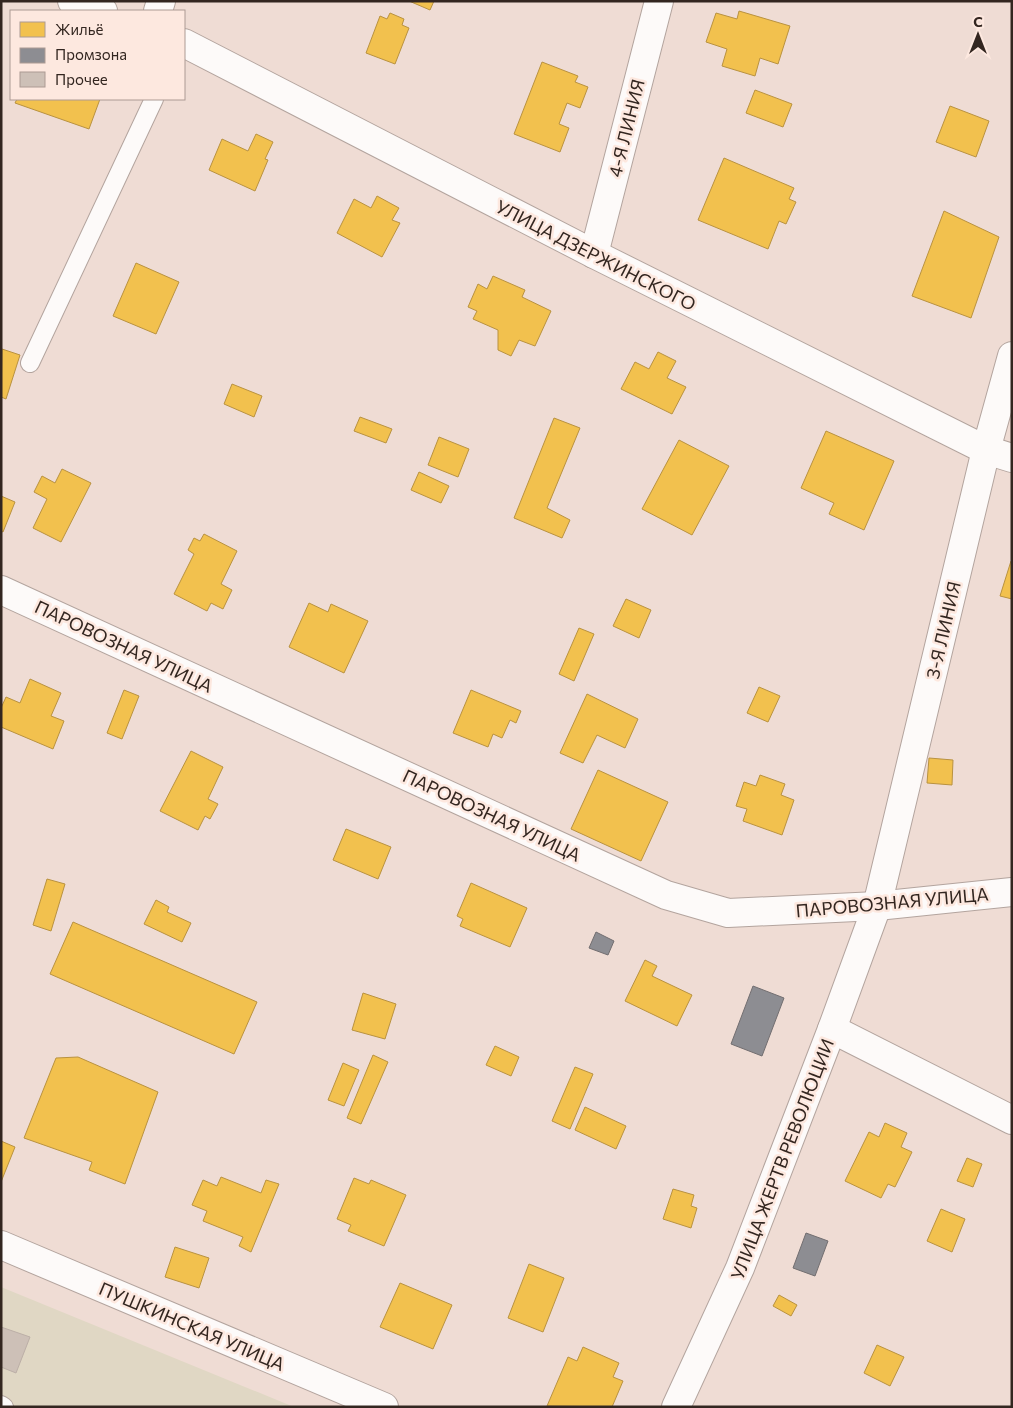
<svg xmlns="http://www.w3.org/2000/svg" width="1013" height="1408" font-family="Commissioner,sans-serif">
  <style>
    .green { fill: #e0d7c4 }
    .homes { fill: #f2c14e; stroke: #b99240 }
    .industry { fill: #8d8d92; stroke: #726e70 }
    .building { fill: #cdc0b7; stroke: #bcafa7 }
    .lines { fill: none; stroke-linecap: round; stroke-linejoin: round }
    .lane-casing { stroke: #b3a49e; stroke-width: 20 }
    .street-casing { stroke: #b3a49e; stroke-width: 30 }
    .lane { stroke: #fdfaf9; stroke-width: 18 }
    .street { stroke: #fdfaf9; stroke-width: 28 }
    .labels { text-anchor: middle; dominant-baseline: central; stroke-width: 5; stroke-linejoin: round; paint-order: stroke }
    .street-label { font-size: 18px; fill: #332620; stroke: #fde8df }
  </style>
  <rect width="100%" height="100%" fill="#efdcd4"/>
  <polygon class="green" points="1,1287 294,1407 1,1407"/>
  <g class="homes">
    <polygon points="409,1 434,1 430,10"/>
    <polygon points="739,11 790,26 778,64 760,58 755,76 722,66 727,49 706,42 716,13 737,19"/>
    <polygon points="390,13 404,19 402,25 409,28 395,64 366,53 380,16 387,19"/>
    <polygon points="542,62 578,76 575,82 588,87 580,108 567,103 559,124 569,128 560,152 514,134"/>
    <polygon points="755,90 792,104 783,127 746,113"/>
    <polygon points="17,99 100,99 89,129 15,103"/>
    <polygon points="950,106 989,121 976,157 936,142"/>
    <polygon points="256,134 273,142 265,159 268,160 255,191 209,170 222,139 248,151"/>
    <polygon points="724,158 794,188 789,199 796,202 786,224 779,221 768,249 698,220"/>
    <polygon points="377,196 399,208 392,220 400,223 382,257 337,233 354,199 371,208"/>
    <polygon points="944,211 999,237 971,318 912,296"/>
    <polygon points="136,263 179,282 156,334 113,316"/>
    <polygon points="493,276 525,290 522,297 551,311 535,346 519,340 511,356 498,350 498,330 473,319 477,311 468,307 478,284 487,289"/>
    <polygon points="2,349 20,355 6,399 1,397"/>
    <polygon points="658,352 676,361 667,378 686,387 672,414 621,389 635,362 649,369"/>
    <polygon points="232,384 262,396 254,417 224,404"/>
    <polygon points="360,417 392,429 386,443 354,431"/>
    <polygon points="554,418 580,428 547,508 570,520 562,538 514,518"/>
    <polygon points="826,431 894,461 864,530 829,514 834,503 801,488"/>
    <polygon points="439,437 469,449 458,477 428,465"/>
    <polygon points="679,440 729,466 692,535 642,509"/>
    <polygon points="62,469 91,483 61,542 33,528 47,499 34,492 42,476 55,483"/>
    <polygon points="419,472 449,486 441,503 411,490"/>
    <polygon points="1,496 15,502 3,532 1,531"/>
    <polygon points="204,534 237,551 221,584 232,590 223,609 211,603 207,611 174,594 194,554 188,550 194,538 200,541"/>
    <polygon points="1011,561 1012,561 1012,599 1000,596"/>
    <polygon points="626,599 651,610 639,638 613,626"/>
    <polygon points="309,603 328,612 331,604 368,621 344,673 289,647"/>
    <polygon points="579,628 594,634 574,681 559,674"/>
    <polygon points="30,679 61,693 51,716 64,721 53,749 1,727 1,708 6,697 20,703"/>
    <polygon points="759,687 780,696 768,722 747,713"/>
    <polygon points="124,690 139,696 122,739 107,733"/>
    <polygon points="471,690 521,711 516,723 510,720 502,738 493,734 488,747 453,733"/>
    <polygon points="587,694 638,719 625,748 597,735 583,763 560,753"/>
    <polygon points="191,751 223,767 208,799 218,804 210,819 205,816 198,830 160,811"/>
    <polygon points="929,758 953,760 952,785 927,783"/>
    <polygon points="598,770 668,802 641,861 571,829"/>
    <polygon points="760,775 785,784 781,795 794,800 782,835 743,821 747,809 736,806 744,782 756,786"/>
    <polygon points="346,829 391,847 378,879 333,860"/>
    <polygon points="47,879 65,884 51,931 33,925"/>
    <polygon points="471,883 527,908 510,947 460,926 463,919 457,916"/>
    <polygon points="156,900 169,907 167,912 191,923 182,942 144,924"/>
    <polygon points="73,922 257,1002 234,1054 50,974"/>
    <polygon points="645,960 657,966 652,976 692,995 677,1026 625,1001"/>
    <polygon points="363,993 396,1004 385,1039 352,1030"/>
    <polygon points="495,1046 519,1057 511,1076 486,1065"/>
    <polygon points="373,1055 388,1062 361,1124 347,1118"/>
    <polygon points="78,1057 158,1092 125,1184 89,1170 92,1162 24,1138 56,1058"/>
    <polygon points="343,1063 359,1070 344,1106 328,1100"/>
    <polygon points="575,1067 593,1074 570,1129 552,1121"/>
    <polygon points="585,1107 626,1126 616,1149 575,1130"/>
    <polygon points="885,1123 907,1133 901,1147 912,1152 895,1187 888,1184 881,1198 845,1181 869,1132 879,1137"/>
    <polygon points="1,1141 15,1147 1,1182"/>
    <polygon points="967,1158 982,1164 973,1187 957,1181"/>
    <polygon points="221,1177 261,1193 266,1180 279,1184 251,1252 239,1246 243,1237 203,1221 207,1211 192,1205 203,1180 217,1186"/>
    <polygon points="354,1178 369,1184 371,1180 406,1195 384,1246 348,1231 351,1225 337,1219"/>
    <polygon points="673,1189 694,1195 691,1206 697,1208 691,1228 663,1219"/>
    <polygon points="941,1209 965,1219 952,1252 927,1241"/>
    <polygon points="175,1247 209,1258 199,1288 165,1277"/>
    <polygon points="529,1264 564,1278 543,1332 508,1318"/>
    <polygon points="400,1283 452,1305 433,1349 380,1327"/>
    <polygon points="779,1295 797,1305 791,1316 773,1306"/>
    <polygon points="877,1345 904,1357 890,1386 864,1373"/>
    <polygon points="583,1347 619,1363 613,1377 623,1381 612,1407 547,1406 568,1357 577,1361"/>
  </g>
  <g class="industry">
    <polygon points="596,932 614,941 608,955 589,948"/>
    <polygon points="753,986 784,998 762,1056 731,1044"/>
    <polygon points="806,1233 828,1241 815,1276 793,1268"/>
  </g>
  <polygon class="building" points="1,1327 30,1337 16,1373 1,1367"/>
  <g class="lines">
    <g class="lane-casing">
      <g id="lane">
        <polyline points="30,363 154,99"/>
        <polyline points="1,1405 4,1407"/>
      </g>
    </g>
    <g class="street-casing">
      <g id="street">
        <polyline points="72,1 103,11"/>
        <polyline points="158,11 161,1"/>
        <polyline points="184,43 594,254 986,450 1012,458"/>
        <polyline points="594,254 659,1"/>
        <polyline points="1,590 666,895 728,913 877,906 1012,892"/>
        <polyline points="832,1029 1012,1120"/>
        <polyline points="1,1245 384,1407"/>
        <polyline points="676,1407 740,1268 832,1029 877,906 986,450 1012,356"/>
      </g>
    </g>
    <use href="#lane" class="lane"/>
    <use href="#street" class="street"/>
  </g>
  <g class="labels">
    <g class="street-label">
      <text transform="translate(626 128) rotate(-76)">4-Я ЛИНИЯ</text>
      <text transform="translate(596 255) rotate(27)">УЛИЦА ДЗЕРЖИНСКОГО</text>
      <text transform="translate(943 630) rotate(-77)">3-Я ЛИНИЯ</text>
      <text transform="translate(124 646) rotate(25)">ПАРОВОЗНАЯ УЛИЦА</text>
      <text transform="translate(492 815) rotate(25)">ПАРОВОЗНАЯ УЛИЦА</text>
      <text transform="translate(892 902) rotate(-5)">ПАРОВОЗНАЯ УЛИЦА</text>
      <text transform="translate(782 1159) rotate(-69)">УЛИЦА ЖЕРТВ РЕВОЛЮЦИИ</text>
      <text transform="translate(192 1326) rotate(23)">ПУШКИНСКАЯ УЛИЦА</text>
    </g>
  </g>
  <rect width="1013" height="1408" fill="none" stroke="#332620" stroke-width="5"/>
  <rect x="10" y="10" width="175" height="90" fill="#fde8df" stroke="#ac9a93"/>
  <rect x="20" y="22" width="25" height="15" fill="#f2c14e" stroke="#ac9a93"/>
  <text x="55" y="35" font-size="15" fill="#332620">Жильё</text>
  <rect x="20" y="48" width="25" height="15" fill="#8d8d92" stroke="#ac9a93"/>
  <text x="55" y="60" font-size="15" fill="#332620">Промзона</text>
  <rect x="20" y="72" width="25" height="15" fill="#cdc0b7" stroke="#ac9a93"/>
  <text x="55" y="85" font-size="15" fill="#332620">Прочее</text>
  <g transform="translate(978 35)" stroke="#fde8df" stroke-width="4" paint-order="stroke">
  <path d="M0-4L9 19L0 12L-9 19Z" fill="#332620"/>
  <text y="-8" font-size="14" font-weight="bold" text-anchor="middle" fill="#332620">С</text>
  </g>
</svg>
